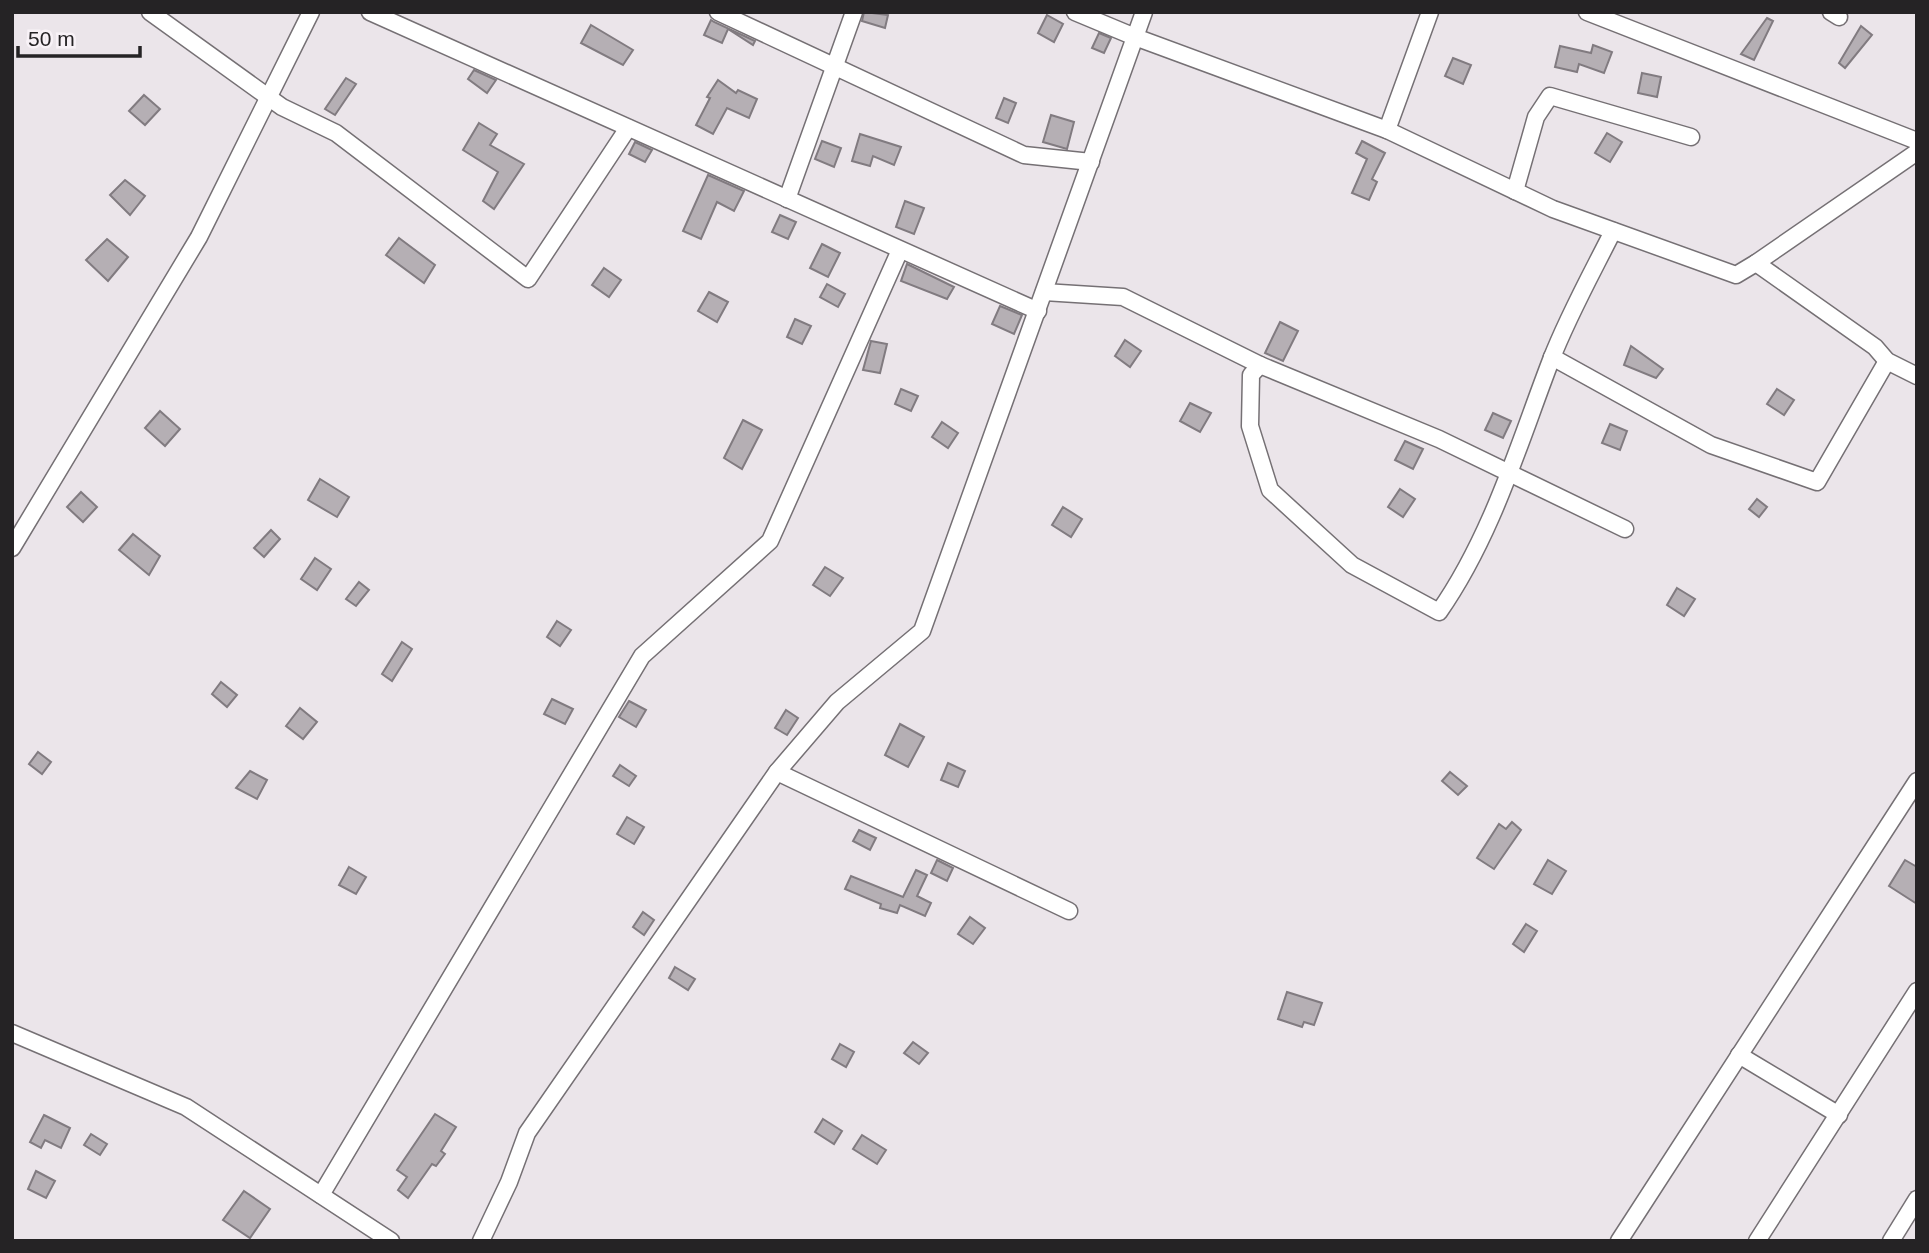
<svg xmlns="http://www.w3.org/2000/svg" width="1929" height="1253" font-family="Helvetica,sans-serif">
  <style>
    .building { fill: #b5afb4; stroke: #817b80; stroke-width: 2 }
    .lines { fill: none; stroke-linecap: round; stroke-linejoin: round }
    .street-casing { stroke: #757074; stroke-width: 19 }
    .street { stroke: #fff; stroke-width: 16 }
  </style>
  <rect width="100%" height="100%" fill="#ebe5ea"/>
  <g class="building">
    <polygon points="864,12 888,15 885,28 862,21"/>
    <polygon points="1047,15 1063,24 1054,42 1038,33"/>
    <polygon points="1767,18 1773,21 1754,60 1741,54"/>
    <polygon points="711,20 714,22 755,41 753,45 728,29 722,43 704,35"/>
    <polygon points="591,25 633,50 623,65 581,43"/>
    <polygon points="1861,26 1872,35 1845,68 1839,63"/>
    <polygon points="1099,33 1111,38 1104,53 1092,48"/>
    <polygon points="1593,45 1612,52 1604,73 1579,64 1577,72 1555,67 1560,46 1591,53"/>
    <polygon points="1453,58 1471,65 1463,84 1445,76"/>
    <polygon points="474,70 496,80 487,93 468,79"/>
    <polygon points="1642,73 1661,77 1657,97 1638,93"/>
    <polygon points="346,78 356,84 335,115 325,109"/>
    <polygon points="718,80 736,93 738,90 757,99 749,118 727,108 713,134 696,125 710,98 707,97"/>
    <polygon points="144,95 160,109 145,125 129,111"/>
    <polygon points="1004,98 1016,103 1008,123 996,118"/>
    <polygon points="1051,115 1074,122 1067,149 1043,142"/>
    <polygon points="479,123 497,134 490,145 524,164 494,209 483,201 498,172 463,150"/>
    <polygon points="1607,133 1622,142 1610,162 1595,153"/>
    <polygon points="860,134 901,147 894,165 873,156 870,166 852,161"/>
    <polygon points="822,141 841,148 834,167 815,159"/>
    <polygon points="1362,141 1385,153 1372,179 1377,182 1369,200 1352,193 1367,159 1356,153"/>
    <polygon points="635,142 652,150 645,162 629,154"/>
    <polygon points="708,175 744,191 734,211 717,202 701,239 683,231"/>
    <polygon points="125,180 145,196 130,215 110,195"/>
    <polygon points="905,201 924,208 914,234 896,227"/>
    <polygon points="780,215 796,222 788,239 772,232"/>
    <polygon points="399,238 435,265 424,283 386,255"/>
    <polygon points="107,239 128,257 108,281 86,260"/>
    <polygon points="822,244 840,253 828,277 810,268"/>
    <polygon points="907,264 954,287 947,299 901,281"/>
    <polygon points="604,268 621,280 609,297 592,285"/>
    <polygon points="827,284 845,294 838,307 820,297"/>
    <polygon points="709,292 728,302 717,322 698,311"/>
    <polygon points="1000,306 1022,315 1014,334 992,324"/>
    <polygon points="795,319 811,326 802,344 787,337"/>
    <polygon points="1280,322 1298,331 1283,361 1265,353"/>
    <polygon points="1125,340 1141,351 1130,367 1115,356"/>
    <polygon points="871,341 887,344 880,373 863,370"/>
    <polygon points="1631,346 1663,369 1656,378 1624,365"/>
    <polygon points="901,389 918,396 911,411 895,404"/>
    <polygon points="1777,389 1794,400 1784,415 1767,404"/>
    <polygon points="1190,403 1211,413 1200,432 1180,421"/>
    <polygon points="160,411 180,429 165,446 145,428"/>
    <polygon points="1493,413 1511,421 1503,438 1485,430"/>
    <polygon points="743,420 762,430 742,469 724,458"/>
    <polygon points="942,422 958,433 948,448 932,437"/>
    <polygon points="1610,424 1627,431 1620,450 1602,443"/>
    <polygon points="1405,441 1423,449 1413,469 1395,460"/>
    <polygon points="320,479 349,497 337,517 308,500"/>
    <polygon points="1400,489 1415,499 1403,517 1388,507"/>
    <polygon points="81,492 97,507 83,522 67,507"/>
    <polygon points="1757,499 1767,507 1759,517 1749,509"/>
    <polygon points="1063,507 1082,519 1071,537 1052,525"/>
    <polygon points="271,530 280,539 264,557 254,548"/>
    <polygon points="133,534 160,556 149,575 119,550"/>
    <polygon points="315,558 331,569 317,590 301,579"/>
    <polygon points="825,567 843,578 830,596 813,585"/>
    <polygon points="359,582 369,590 356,606 346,599"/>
    <polygon points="1677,588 1695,599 1684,616 1667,605"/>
    <polygon points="557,621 571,630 560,646 547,637"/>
    <polygon points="402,642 412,649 392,681 382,674"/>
    <polygon points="221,682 237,695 227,707 212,694"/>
    <polygon points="552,699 573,709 565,724 544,714"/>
    <polygon points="629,701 646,710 636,727 619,717"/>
    <polygon points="300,708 317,722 303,739 286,726"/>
    <polygon points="786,710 798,718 787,735 775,728"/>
    <polygon points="900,724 924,737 908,767 885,755"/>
    <polygon points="38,752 51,762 42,774 29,764"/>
    <polygon points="948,763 965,771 958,787 941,780"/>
    <polygon points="620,765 636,776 629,786 613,776"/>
    <polygon points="250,771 267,780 257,799 236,788"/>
    <polygon points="1450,772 1467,786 1458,795 1442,781"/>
    <polygon points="627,817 644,827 634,844 617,834"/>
    <polygon points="1512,822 1521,830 1494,869 1477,858 1499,824 1506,829"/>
    <polygon points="859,830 876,838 870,850 853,841"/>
    <polygon points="937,860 953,868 947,881 931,873"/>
    <polygon points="1548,860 1566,871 1552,894 1534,884"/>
    <polygon points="1905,860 1917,867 1917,904 1889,886"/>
    <polygon points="349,867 366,877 356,894 339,885"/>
    <polygon points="916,870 927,875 917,896 931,903 925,916 900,905 897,913 880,908 881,904 845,889 851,876 903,897"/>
    <polygon points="643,912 654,920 644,935 633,927"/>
    <polygon points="970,917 985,928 973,944 958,934"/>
    <polygon points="1526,924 1537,931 1524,952 1513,944"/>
    <polygon points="675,967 695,979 688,990 669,978"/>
    <polygon points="1287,992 1322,1003 1314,1025 1304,1022 1302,1027 1278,1019"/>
    <polygon points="913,1042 928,1053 919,1064 904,1053"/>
    <polygon points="840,1044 854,1052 846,1067 832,1059"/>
    <polygon points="435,1114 456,1127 441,1151 445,1154 436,1166 432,1164 408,1198 398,1190 407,1177 397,1170"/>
    <polygon points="44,1115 70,1128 61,1148 45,1140 41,1148 30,1142"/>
    <polygon points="823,1119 842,1131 834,1144 815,1132"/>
    <polygon points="91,1134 107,1144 100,1155 84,1145"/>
    <polygon points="862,1135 886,1150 877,1164 853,1149"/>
    <polygon points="36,1171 55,1181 46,1198 28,1189"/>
    <polygon points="244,1191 270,1209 250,1238 223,1220"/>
  </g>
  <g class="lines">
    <g class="street-casing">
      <g id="street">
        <polyline points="150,12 282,107 336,133 528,279 628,128"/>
        <polyline points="370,12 1038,311"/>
        <polyline points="718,12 1024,155 1091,162"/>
        <polyline points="1075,12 1135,37 1387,130 1553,209 1736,275 1756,263"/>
        <polyline points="1587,12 1917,141"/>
        <polyline points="1831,12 1839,17"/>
        <polyline points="1387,130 1430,12"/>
        <polyline points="1917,152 1756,263 1875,347 1887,361 1917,376"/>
        <polyline points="1515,191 1536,117 1550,96 1691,137"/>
        <polyline points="787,199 854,12"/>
        <polyline points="1044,292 1123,297 1260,365 1439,439 1625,529"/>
        <polyline points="1552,357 1711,445 1817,482 1887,361"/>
        <path d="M 1260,365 L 1251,375 L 1250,426 L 1270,490 L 1352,565 L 1439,612 C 1492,536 1518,446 1551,360 C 1568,316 1592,273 1613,231"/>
        <polyline points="12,548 199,237 311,12"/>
        <polyline points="777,772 1069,911"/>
        <polyline points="12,1033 186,1107 391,1241"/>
        <polyline points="1739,1055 1839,1115"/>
        <polyline points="321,1195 642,656 770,541 900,250"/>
        <polyline points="481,1241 509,1182 527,1133 777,772 837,702 922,631 1144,12"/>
        <polyline points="1619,1241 1917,781"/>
        <polyline points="1757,1241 1917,991"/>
        <polyline points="1891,1241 1917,1199"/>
      </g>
    </g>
    <use href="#street" class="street"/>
  </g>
  <rect width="1929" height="1253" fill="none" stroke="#252325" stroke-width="28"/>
  <path d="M18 46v10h122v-10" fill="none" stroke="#252325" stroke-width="3.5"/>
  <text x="28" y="46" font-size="21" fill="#252325" stroke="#f8f2f7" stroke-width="5" paint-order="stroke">50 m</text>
</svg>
